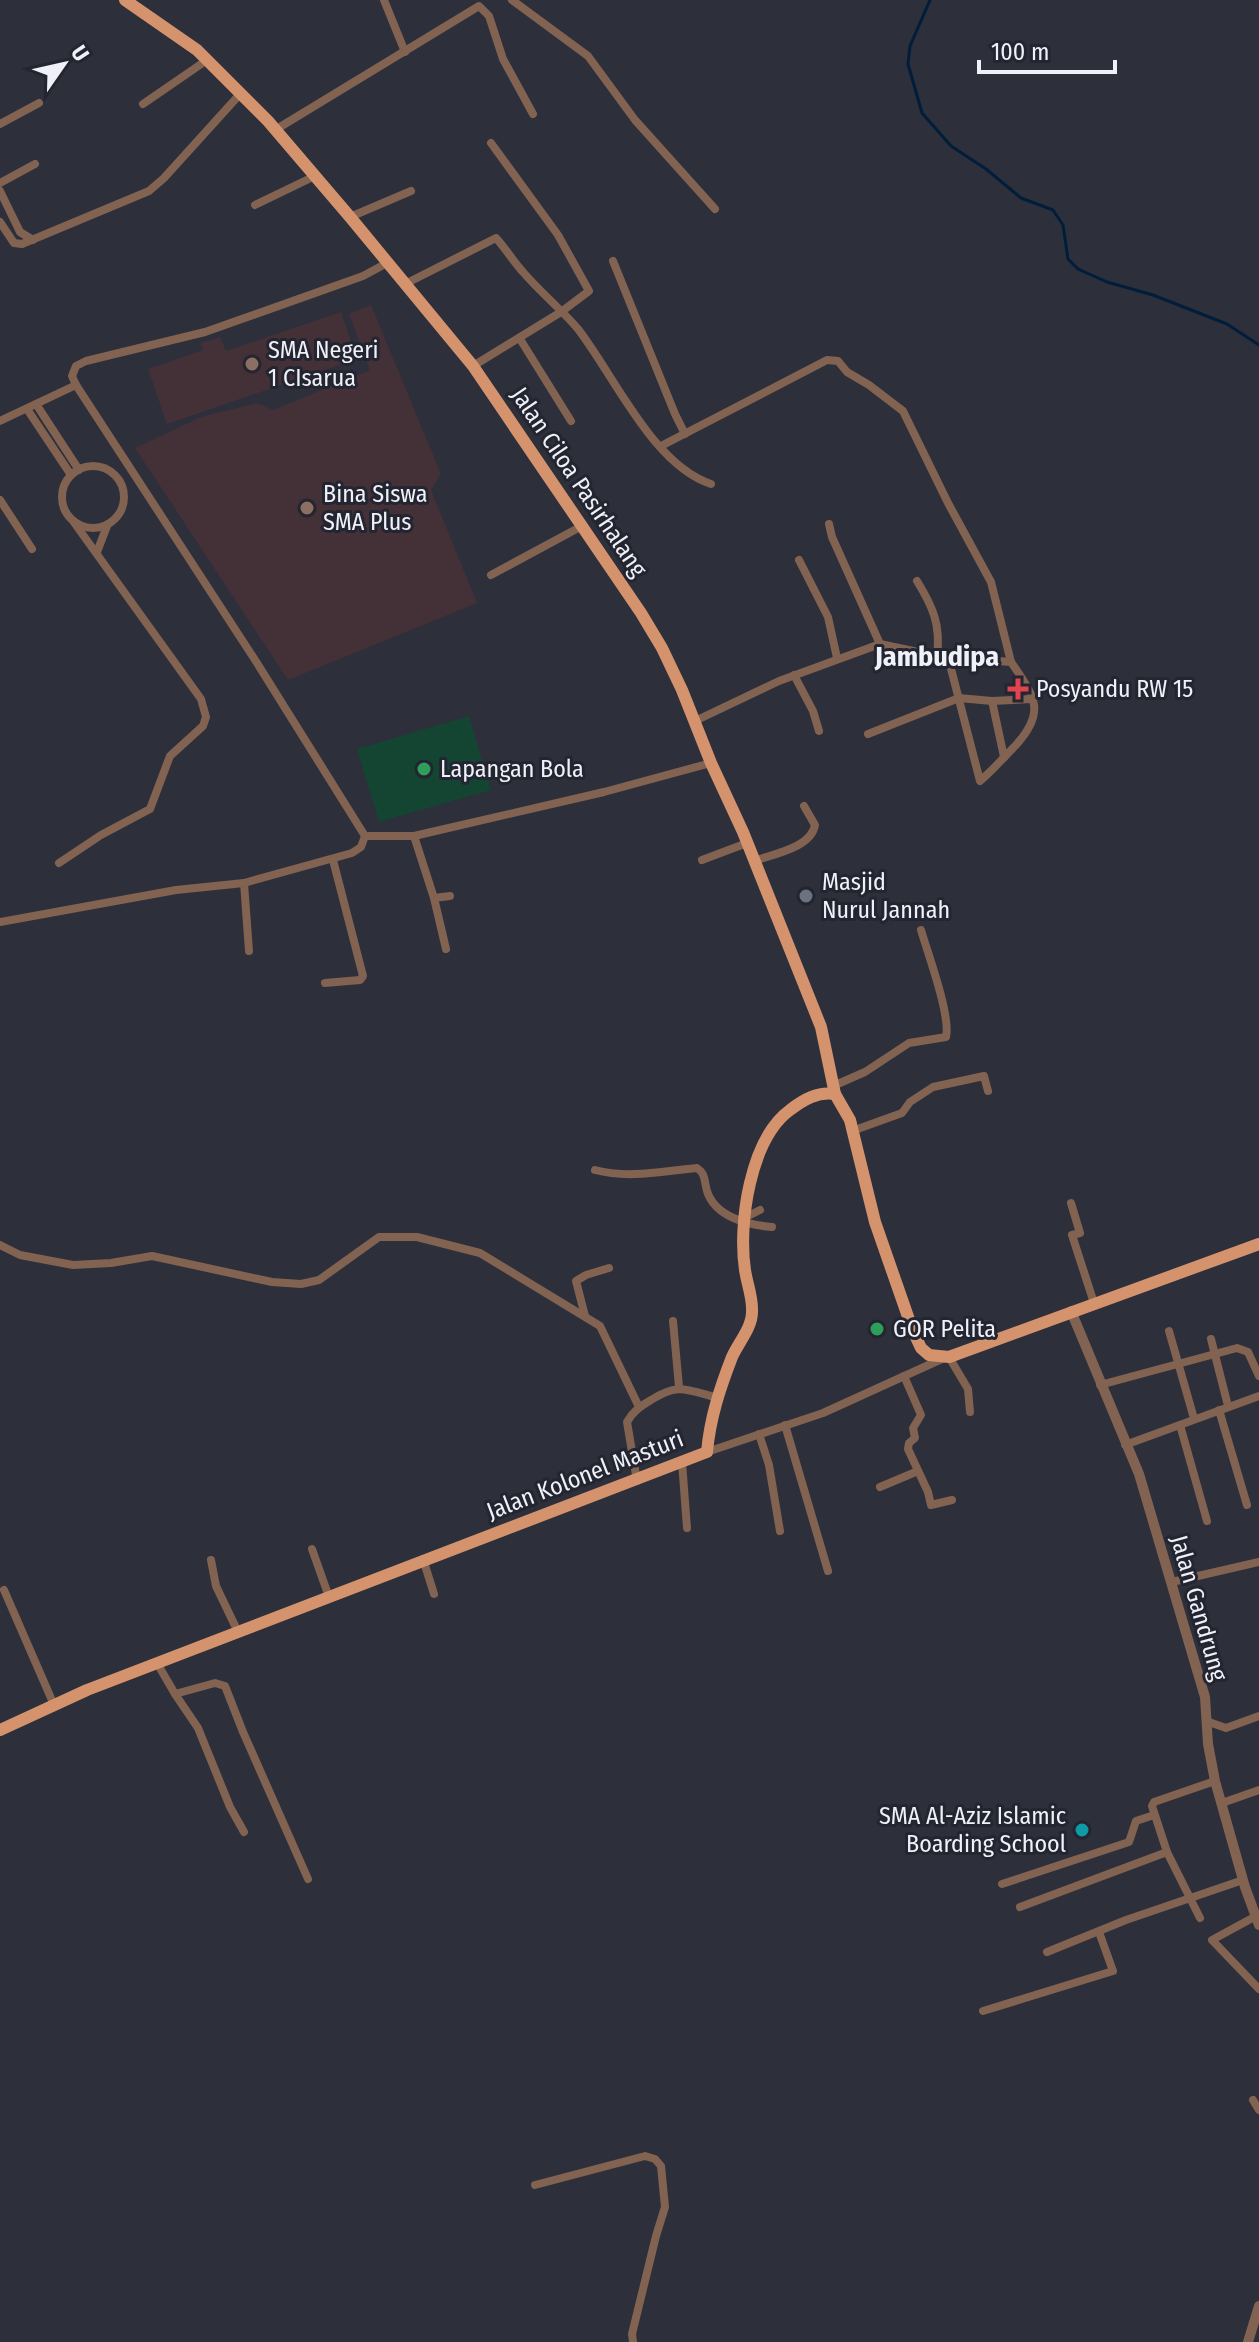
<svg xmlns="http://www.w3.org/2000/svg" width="1259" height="2342" font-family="'Fira Sans Condensed',sans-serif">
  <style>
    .education { fill: #443137 }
    .pitch { fill: #144532 }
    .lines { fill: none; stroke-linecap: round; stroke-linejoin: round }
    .stream { stroke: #001e3b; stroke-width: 3 }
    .minor { stroke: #826250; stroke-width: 8 }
    .tertiary { stroke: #826250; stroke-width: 10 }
    .primary { stroke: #d4936d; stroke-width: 12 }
    .education-dot { fill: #8d6e63; stroke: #232531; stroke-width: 3 }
    .health-dot { fill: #e0444e; stroke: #232531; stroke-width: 3 }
    .leisure-dot { fill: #2e9e5b; stroke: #232531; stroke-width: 3 }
    .worship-dot { fill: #6b7280; stroke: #232531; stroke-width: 3 }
    .culture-dot { fill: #0f9aa8; stroke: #232531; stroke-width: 3 }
    .labels { text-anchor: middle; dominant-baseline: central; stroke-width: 6; stroke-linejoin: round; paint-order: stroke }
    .poi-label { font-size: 24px; fill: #eff0f8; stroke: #232531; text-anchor: start }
    .street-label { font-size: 24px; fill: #eff0f8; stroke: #232531 }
    .quarter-label { font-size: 28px; font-weight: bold; fill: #eff0f8; stroke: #232531 }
  </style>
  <rect width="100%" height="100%" fill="#2d2f3b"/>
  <g class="education">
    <polygon points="371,305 441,474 431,490 477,603 288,680 135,448 201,417 257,403 273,410 370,370 349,314"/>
    <polygon points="341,312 357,359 167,424 148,369 203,350 201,343 220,337 226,351"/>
  </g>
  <polygon class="pitch" points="469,716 491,790 379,822 357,749"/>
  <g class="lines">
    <polyline class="stream" points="930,0 910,46 908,64 922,113 951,146 986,169 1021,198 1053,210 1063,225 1068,259 1078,269 1107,282 1153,295 1227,324 1259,345"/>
    <g class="minor">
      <polyline points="384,0 405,52"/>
      <polyline points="512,0 588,56 635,120 715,209"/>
      <polyline points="143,104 207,60"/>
      <polyline points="0,124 39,103"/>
      <polyline points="275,130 479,6 489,16 503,59 533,114"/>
      <polyline points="0,183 35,164"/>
      <polyline points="0,191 20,232 33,240"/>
      <polyline points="255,205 315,176"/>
      <polyline points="350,217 411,191"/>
      <polyline points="0,222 14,243 22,244 149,191 164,178 241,93"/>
      <polyline points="613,261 675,414 685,434"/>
      <path d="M 405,284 L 496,238 C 506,249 513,261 523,272 C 540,292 561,309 578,329 C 615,377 653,465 711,484"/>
      <polyline points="520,339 571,421"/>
      <polyline points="473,366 561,312 589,291 558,235 491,143"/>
      <polyline points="36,404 79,470"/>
      <polyline points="27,409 71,475"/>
      <polyline points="0,421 76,385"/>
      <polyline points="661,446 827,360 838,361 847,372 869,385 903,411 948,503 991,582 1011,662"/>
      <circle cx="93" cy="497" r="31"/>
      <polyline points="0,500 32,549"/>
      <polyline points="829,524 832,537 880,644"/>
      <polyline points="97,552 107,526"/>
      <polyline points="799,560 828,617 837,658"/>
      <polyline points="491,575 582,526"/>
      <path d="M 917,581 C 933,607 941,625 937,656"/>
      <polyline points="794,675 813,711 819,731"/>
      <polyline points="992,701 1004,757"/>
      <path d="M 695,721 L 779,681 L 880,644 L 937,656 L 1011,662 C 1034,696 1047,711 1016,745 C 1004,757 993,770 980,781 L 948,657"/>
      <polyline points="868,734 959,698 992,701 1032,699"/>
      <polyline points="365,836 414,836 604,792 711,763"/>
      <polyline points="414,836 434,898 450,896"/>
      <polyline points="702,860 747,843"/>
      <path d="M 754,861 C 773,854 811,848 815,825 L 804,806"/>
      <polyline points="59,863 101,835 150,809 170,756 203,726 206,717 201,699 73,521"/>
      <polyline points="244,883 249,951"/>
      <polyline points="434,898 446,949"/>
      <polyline points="0,922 176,890 244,883 352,853 361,847 365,836 257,663 76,385 72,376 76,366 86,361 205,332 363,276 387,263"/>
      <polyline points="325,983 360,980 363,976 333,860"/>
      <path d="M 833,1086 L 865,1072 L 909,1043 L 946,1037 C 951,1016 928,954 921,930"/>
      <polyline points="852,1131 902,1113 910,1102 933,1087 984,1076 988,1091"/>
      <path d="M 595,1170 C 629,1179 663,1171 697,1168 C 706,1174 704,1181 707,1191 C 715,1217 748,1225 772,1227"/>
      <polyline points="1071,1203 1080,1233 1072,1235 1094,1303"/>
      <polyline points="746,1217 760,1210"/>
      <polyline points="0,1245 20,1255 73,1265 111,1263 152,1256 272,1282 301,1284 319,1280 379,1237 417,1237 480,1253 600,1326 639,1407"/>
      <polyline points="585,1316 576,1281 586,1275 609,1268"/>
      <polyline points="673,1321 679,1387"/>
      <polyline points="1169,1331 1193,1415"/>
      <polyline points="1211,1339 1227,1402"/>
      <polyline points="949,1357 968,1389 970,1412"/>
      <polyline points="904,1376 921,1415 913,1428 915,1438 909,1443 908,1449 928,1492 931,1505 952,1500"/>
      <polyline points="1100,1385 1237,1348 1248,1352 1259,1376"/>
      <polyline points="1219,1410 1247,1505"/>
      <polyline points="785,1425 828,1571"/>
      <polyline points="1180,1425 1207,1521"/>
      <polyline points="759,1434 769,1465 780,1531"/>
      <polyline points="1125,1445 1259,1396"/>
      <polyline points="707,1452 823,1413 944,1358"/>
      <polyline points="682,1462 687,1528"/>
      <path d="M 637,1481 L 627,1422 C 633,1411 641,1406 651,1400 C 679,1382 687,1390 718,1398"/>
      <polyline points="880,1487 918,1471"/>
      <polyline points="312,1549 329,1597"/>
      <polyline points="423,1559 434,1594"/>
      <polyline points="211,1560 216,1586 238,1632"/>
      <polyline points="1172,1582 1259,1562"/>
      <polyline points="4,1590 54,1705"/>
      <polyline points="157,1663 175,1694 215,1683 225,1686 243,1732 308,1879"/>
      <polyline points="175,1694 198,1728 230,1807 244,1832"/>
      <polyline points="1206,1721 1226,1728 1259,1716"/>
      <polyline points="1222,1803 1259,1790"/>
      <polyline points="1002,1884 1129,1842 1136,1821 1154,1815"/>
      <polyline points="1020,1907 1167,1852"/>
      <polyline points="1258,1915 1212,1940 1259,1989"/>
      <polyline points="1200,1918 1167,1852 1152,1806 1154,1802 1215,1781"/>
      <polyline points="1047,1952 1126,1920 1243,1880"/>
      <polyline points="983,2011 1113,1971 1099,1932"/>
      <polyline points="1253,2100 1259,2110"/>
      <polyline points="535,2185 645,2156 655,2159 661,2166 665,2207 656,2236 632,2334 633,2342"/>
    </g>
    <g class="tertiary">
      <polyline points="1071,1311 1139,1474 1205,1697 1208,1744 1215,1781 1245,1887 1259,1925"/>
      <polyline points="1248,2342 1259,2306"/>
    </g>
    <g class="primary">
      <polyline points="125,0 197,50 268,121 350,217 473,366 641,613 662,648 682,690 711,763 743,832 821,1027 835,1094 850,1120 875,1222 913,1331 921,1348 929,1355 949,1357 1259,1244"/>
      <path d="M 0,1730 L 87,1690 L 707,1452 C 710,1418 720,1388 732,1357 C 738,1343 752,1328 752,1312 C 753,1298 747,1284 745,1270 C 738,1224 750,1139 790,1110 C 803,1100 818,1091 835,1094"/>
    </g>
  </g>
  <g class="education-dot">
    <circle cx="252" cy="364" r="8"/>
    <circle cx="307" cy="508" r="8"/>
  </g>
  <path class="health-dot" d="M1014 677h8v8h8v8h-8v8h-8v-8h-8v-8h8z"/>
  <g class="leisure-dot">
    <circle cx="424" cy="769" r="8"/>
    <circle cx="877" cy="1329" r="8"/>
  </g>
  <circle class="worship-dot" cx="806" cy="896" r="8"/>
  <circle class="culture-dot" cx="1082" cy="1830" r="8"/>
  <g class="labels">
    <g class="poi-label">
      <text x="268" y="350">SMA Negeri<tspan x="268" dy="28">1 CIsarua</tspan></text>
      <text x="323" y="494">Bina Siswa<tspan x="323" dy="28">SMA Plus</tspan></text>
      <text x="1036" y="689">Posyandu RW 15</text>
      <text x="440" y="769">Lapangan Bola</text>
      <text x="822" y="882">Masjid<tspan x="822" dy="28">Nurul Jannah</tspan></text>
      <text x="893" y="1329">GOR Pelita</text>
      <text x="1066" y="1816" text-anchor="end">SMA Al-Aziz Islamic<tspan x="1066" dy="28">Boarding School</tspan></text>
    </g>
    <g class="street-label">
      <text transform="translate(579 482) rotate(56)">Jalan Ciloa Pasirhalang</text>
      <text transform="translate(585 1475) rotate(-21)">Jalan Kolonel Masturi</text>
      <text transform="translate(1199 1608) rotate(74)">Jalan Gandrung</text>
    </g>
    <g class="quarter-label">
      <text x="937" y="656">Jambudipa</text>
    </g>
  </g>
  <g transform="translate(64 64) rotate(56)" stroke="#232531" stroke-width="6" paint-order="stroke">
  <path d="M0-6L14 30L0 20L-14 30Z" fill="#eff0f8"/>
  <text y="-12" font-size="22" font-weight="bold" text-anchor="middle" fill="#eff0f8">U</text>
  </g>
  <path d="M979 60v12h136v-12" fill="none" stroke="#eff0f8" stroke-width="4"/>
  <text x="991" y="60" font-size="24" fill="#eff0f8" stroke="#232531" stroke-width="6" paint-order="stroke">100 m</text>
</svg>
